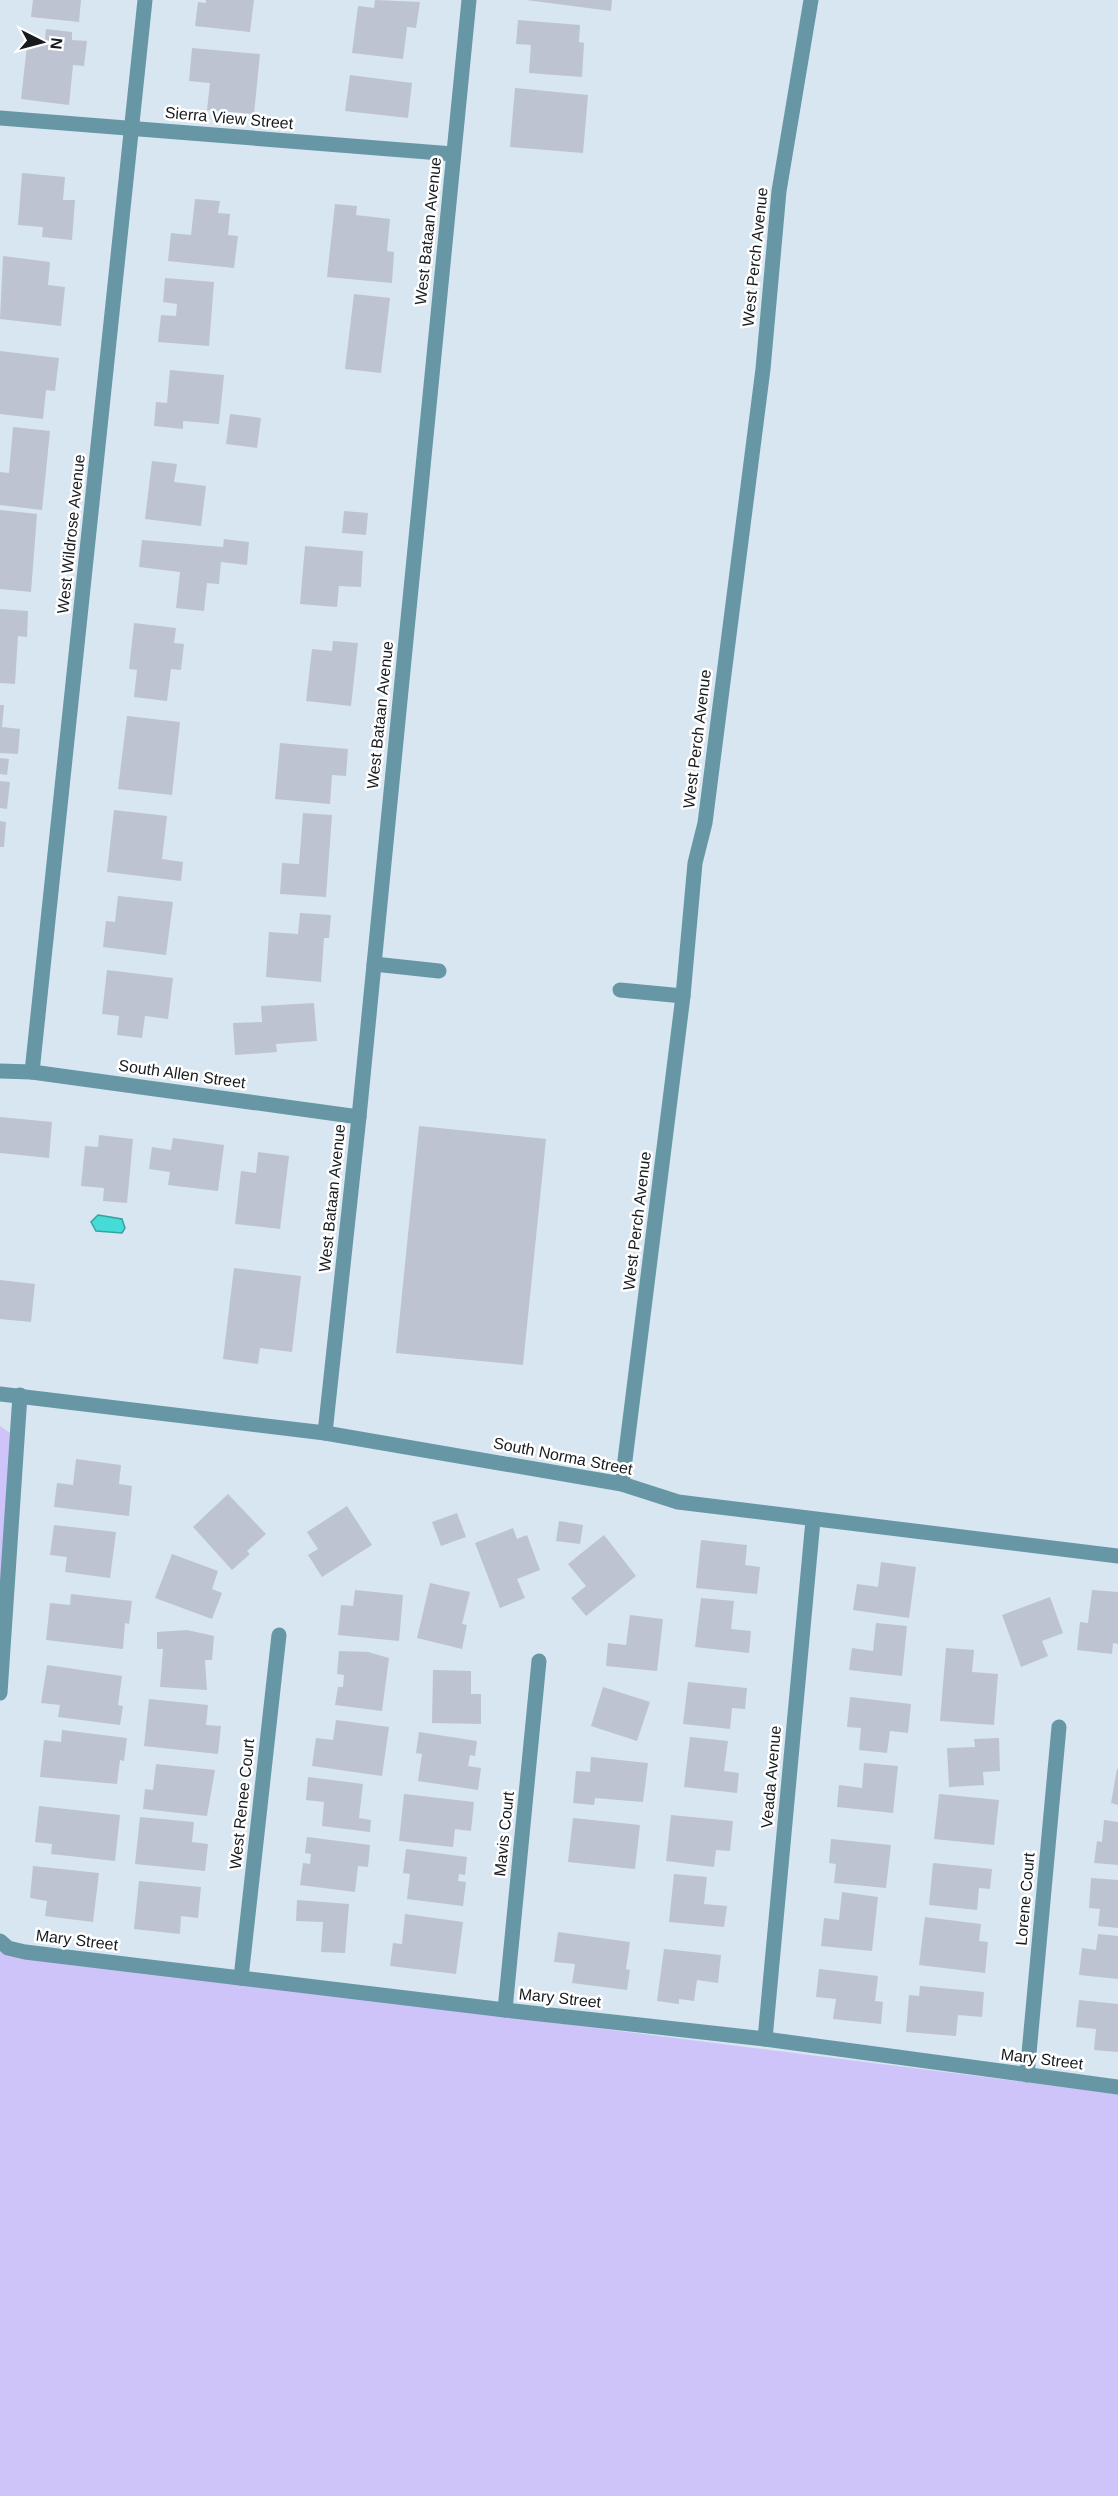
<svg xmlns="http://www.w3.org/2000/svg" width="1118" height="2496" font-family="Helvetica,sans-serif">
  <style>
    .green { fill: #cfc4f9 }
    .water { fill: #45dcd8; stroke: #37a2a0; stroke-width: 1.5 }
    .building { fill: #bdc3d1 }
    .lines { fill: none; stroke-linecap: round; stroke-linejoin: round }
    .minor { stroke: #6797a5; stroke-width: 15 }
    .labels { text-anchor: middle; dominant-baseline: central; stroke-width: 5; stroke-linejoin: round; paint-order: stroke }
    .street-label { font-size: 16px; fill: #171b1f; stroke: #fff }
  </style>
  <rect width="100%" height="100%" fill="#d8e6f1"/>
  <g class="green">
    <polygon points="0,1426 13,1435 0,1705"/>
    <polygon points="0,1948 3,1953 1118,2094 1118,2496 0,2496"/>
  </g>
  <polygon class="water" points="98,1215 122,1219 125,1228 122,1233 96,1231 91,1222"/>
  <g class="building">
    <polygon points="33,0 81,0 79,22 31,17"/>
    <polygon points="206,0 254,0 250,32 195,26 198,2 206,3"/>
    <polygon points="375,0 420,2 416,28 407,27 403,59 352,53 358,6 374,8"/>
    <polygon points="526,0 612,0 611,11"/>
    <polygon points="518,20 580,25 579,42 584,43 582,77 529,73 531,45 516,44"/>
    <polygon points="46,29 72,32 72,40 87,41 84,66 73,65 69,105 21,99 28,37 45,39"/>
    <polygon points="192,48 260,54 254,114 207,110 210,83 189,81"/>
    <polygon points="350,75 412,83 408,118 345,111"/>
    <polygon points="515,88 588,95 583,153 510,147"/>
    <polygon points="22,173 65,177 63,200 75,200 72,240 42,237 43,227 18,225"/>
    <polygon points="195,199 220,201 218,213 230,214 228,235 238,236 234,268 168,261 171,233 191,235"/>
    <polygon points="335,204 357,206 356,215 390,219 387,251 394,252 392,283 327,277"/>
    <polygon points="3,256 50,262 48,285 65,287 61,326 0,319"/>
    <polygon points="165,278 214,282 209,346 158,342 161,315 176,316 177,304 163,302"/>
    <polygon points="354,294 390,298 381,373 345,369"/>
    <polygon points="0,351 59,358 55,391 46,390 43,419 0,414"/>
    <polygon points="170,370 224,375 219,424 183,421 183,429 154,426 156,402 167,403"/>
    <polygon points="230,414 261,418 257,448 226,444"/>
    <polygon points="13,427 50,431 42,510 0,505 0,472 9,473"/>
    <polygon points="152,461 177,464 174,482 206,486 201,526 145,519"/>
    <polygon points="0,510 37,514 31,592 0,589"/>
    <polygon points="344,511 368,513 366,535 342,533"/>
    <polygon points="224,539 249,542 247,565 221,562 219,584 207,583 204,611 176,608 180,572 139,567 142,540 223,547"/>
    <polygon points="305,546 363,551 361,587 339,586 337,607 300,604"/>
    <polygon points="0,609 28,611 27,637 18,636 15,684 0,683"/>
    <polygon points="134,623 176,628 174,643 184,644 181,670 171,669 167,701 134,697 137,670 129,669"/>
    <polygon points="333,641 358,643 351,706 306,701 312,649 332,651"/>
    <polygon points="0,705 4,705 2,727 20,729 18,754 0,753"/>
    <polygon points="127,716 180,722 172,795 118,789"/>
    <polygon points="280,743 348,749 346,776 332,775 330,804 275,799"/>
    <polygon points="0,758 9,759 7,775 0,774"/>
    <polygon points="0,781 10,782 7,809 0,808"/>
    <polygon points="114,810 167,816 162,859 183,862 181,881 107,872"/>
    <polygon points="303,813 332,815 326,897 280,894 282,863 299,864"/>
    <polygon points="0,821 6,822 4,847 0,847"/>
    <polygon points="118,896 173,902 166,955 103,947 106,921 115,922"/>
    <polygon points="300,913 331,915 329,938 324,938 321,982 266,977 269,932 298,934"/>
    <polygon points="107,970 173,978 168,1019 145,1016 142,1038 117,1035 119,1016 102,1014"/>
    <polygon points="314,1003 317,1041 276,1044 277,1052 235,1055 233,1023 262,1022 261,1006"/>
    <polygon points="0,1117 52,1122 49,1158 0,1153"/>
    <polygon points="419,1126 546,1139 523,1365 396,1353"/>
    <polygon points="99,1135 133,1139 127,1203 103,1201 104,1188 81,1186 85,1146 98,1147"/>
    <polygon points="173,1138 224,1145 218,1191 168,1185 170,1172 149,1169 152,1147 171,1150"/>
    <polygon points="258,1152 289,1156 280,1229 235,1224 241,1171 256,1173"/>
    <polygon points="234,1268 301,1276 292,1352 260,1348 258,1364 223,1359"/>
    <polygon points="0,1280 35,1284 31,1322 0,1319"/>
    <polygon points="76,1459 121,1465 119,1484 132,1486 129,1516 54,1507 57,1483 73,1485"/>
    <polygon points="228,1494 266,1534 247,1551 250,1554 232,1570 193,1527"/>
    <polygon points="347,1506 372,1545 322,1577 308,1555 318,1549 307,1532"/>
    <polygon points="457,1513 466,1537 441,1546 432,1522"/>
    <polygon points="559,1521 583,1525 580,1544 556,1541"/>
    <polygon points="54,1525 116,1532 110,1578 65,1572 67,1557 50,1555"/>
    <polygon points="513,1528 517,1539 527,1535 540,1570 517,1579 525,1598 500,1608 475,1543"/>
    <polygon points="604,1535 636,1576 586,1616 571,1598 586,1586 568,1564"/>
    <polygon points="701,1540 747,1545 745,1565 760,1567 757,1594 696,1588"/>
    <polygon points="172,1554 218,1571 212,1589 222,1593 212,1619 155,1598"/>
    <polygon points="881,1562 916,1567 909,1618 853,1610 857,1584 878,1587"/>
    <polygon points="430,1583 470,1592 462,1624 467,1625 462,1649 417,1638"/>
    <polygon points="355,1590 403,1595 399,1641 338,1635 341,1605 353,1606"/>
    <polygon points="1092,1590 1118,1592 1118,1644 1113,1643 1112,1654 1077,1650 1080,1622 1088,1623"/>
    <polygon points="71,1594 132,1601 129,1624 125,1623 123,1649 46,1640 50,1603 70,1605"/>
    <polygon points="1050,1597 1063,1633 1042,1641 1048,1656 1021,1667 1002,1615"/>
    <polygon points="701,1598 734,1601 731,1629 751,1631 749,1653 695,1647"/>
    <polygon points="630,1615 663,1619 657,1671 606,1666 608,1643 626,1645"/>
    <polygon points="876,1623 907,1626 902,1676 849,1670 852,1648 873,1651"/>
    <polygon points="187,1630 214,1636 212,1660 205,1660 207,1690 160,1687 163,1649 157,1649 157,1632"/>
    <polygon points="946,1648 974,1650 972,1672 998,1674 994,1725 940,1721"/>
    <polygon points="339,1651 368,1652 389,1658 382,1711 335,1705 338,1687 343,1687 344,1675 337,1674"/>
    <polygon points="47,1665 122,1676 118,1705 123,1706 120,1725 58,1717 60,1705 41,1703"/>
    <polygon points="433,1670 471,1671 471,1694 481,1694 481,1724 432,1723"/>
    <polygon points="688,1682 747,1688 745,1709 732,1708 730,1729 683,1724"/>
    <polygon points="603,1687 650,1702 637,1741 591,1726"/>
    <polygon points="850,1697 911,1704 908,1733 890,1731 887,1753 859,1750 861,1728 847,1727"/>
    <polygon points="149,1699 208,1705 206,1725 221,1726 218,1754 144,1746"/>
    <polygon points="336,1720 389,1727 382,1776 312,1766 316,1738 333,1740"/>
    <polygon points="62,1730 127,1738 124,1761 120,1760 117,1784 40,1777 44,1740 61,1742"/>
    <polygon points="419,1732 477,1741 475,1756 470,1755 468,1766 481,1768 478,1790 418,1781 422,1754 416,1753"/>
    <polygon points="690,1737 728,1741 724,1771 739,1773 737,1793 684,1787"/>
    <polygon points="999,1738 1000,1771 983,1772 984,1785 949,1787 947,1748 975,1747 974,1739"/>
    <polygon points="591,1757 648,1763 643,1802 595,1798 594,1805 573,1803 576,1771 590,1772"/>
    <polygon points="864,1763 898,1766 893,1813 837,1807 839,1785 862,1788"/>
    <polygon points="156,1764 215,1770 207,1816 143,1809 145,1789 153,1790"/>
    <polygon points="1117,1769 1118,1769 1118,1805 1111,1803"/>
    <polygon points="308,1777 363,1784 359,1818 371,1820 370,1832 322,1826 324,1802 306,1800"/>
    <polygon points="404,1794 474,1802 471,1831 455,1829 453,1847 399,1841"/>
    <polygon points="939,1794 999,1800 994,1845 934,1839"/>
    <polygon points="39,1806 120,1815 115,1861 51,1854 52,1844 35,1842"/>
    <polygon points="671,1815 733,1821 730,1851 716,1850 714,1867 666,1861"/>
    <polygon points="140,1817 194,1822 192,1842 208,1844 205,1871 135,1864"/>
    <polygon points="573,1818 640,1825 635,1869 568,1862"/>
    <polygon points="1104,1820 1118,1822 1118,1865 1094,1863 1097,1841 1102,1842"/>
    <polygon points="307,1837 370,1845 368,1867 358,1866 355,1892 300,1885 303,1863 310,1864 311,1854 305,1853"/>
    <polygon points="831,1839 891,1845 886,1888 834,1883 836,1864 829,1863"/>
    <polygon points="406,1849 467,1857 465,1875 459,1874 458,1881 466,1882 463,1906 407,1899 410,1874 403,1873"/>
    <polygon points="933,1863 992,1869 990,1889 979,1888 977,1910 929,1905"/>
    <polygon points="33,1866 99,1873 93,1922 45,1916 47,1901 30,1898"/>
    <polygon points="674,1874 707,1877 704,1904 727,1906 724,1927 669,1922"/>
    <polygon points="1091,1878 1118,1880 1118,1928 1098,1926 1100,1909 1089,1908"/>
    <polygon points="139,1881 201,1887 198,1918 181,1916 180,1934 134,1929"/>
    <polygon points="842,1892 878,1897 872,1951 821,1946 824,1918 839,1920"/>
    <polygon points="297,1900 349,1904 345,1953 321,1952 323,1922 296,1921"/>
    <polygon points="405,1914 463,1922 456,1974 390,1966 393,1943 402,1944"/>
    <polygon points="925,1917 981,1924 979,1941 988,1942 985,1973 919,1965"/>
    <polygon points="558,1932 630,1942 626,1969 630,1970 627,1990 572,1983 575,1964 554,1962"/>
    <polygon points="1098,1934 1118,1936 1118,1979 1079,1975 1082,1948 1096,1950"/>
    <polygon points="664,1949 721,1955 718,1983 697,1980 694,2001 679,1999 679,2004 657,2001"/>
    <polygon points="819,1969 878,1976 875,2001 883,2002 881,2024 833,2019 836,1999 816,1997"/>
    <polygon points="920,1986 984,1992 982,2017 958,2015 956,2036 906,2032 909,1995 919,1996"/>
    <polygon points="1079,2000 1118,2004 1118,2052 1094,2050 1096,2029 1076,2027"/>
  </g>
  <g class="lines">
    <g class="minor">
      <polyline points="0,118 453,154"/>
      <polyline points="374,964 439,971"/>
      <polyline points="620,990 683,996"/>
      <polyline points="0,1071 32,1072 359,1117"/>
      <polyline points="32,1072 145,0"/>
      <polyline points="0,1394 325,1433 622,1484 678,1502 1118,1556"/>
      <polyline points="325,1433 359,1117 469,0"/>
      <polyline points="622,1484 683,996 695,863 705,823 763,369 779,191 811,0"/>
      <polyline points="0,1693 20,1395"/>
      <polyline points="0,1941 8,1948 25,1952 505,2010 765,2039 1118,2087"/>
      <polyline points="241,1978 279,1635"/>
      <polyline points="505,2010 539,1661"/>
      <polyline points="765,2039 813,1520"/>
      <polyline points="1027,2075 1059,1727"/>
    </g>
  </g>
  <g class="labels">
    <g class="street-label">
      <text transform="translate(229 118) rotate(5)">Sierra View Street</text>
      <text transform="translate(428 231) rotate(-84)">West Bataan Avenue</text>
      <text transform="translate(755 257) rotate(-84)">West Perch Avenue</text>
      <text transform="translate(71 534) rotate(-84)">West Wildrose Avenue</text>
      <text transform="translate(380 715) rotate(-84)">West Bataan Avenue</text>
      <text transform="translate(697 739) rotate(-83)">West Perch Avenue</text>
      <text transform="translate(182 1074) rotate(8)">South Allen Street</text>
      <text transform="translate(332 1198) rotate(-84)">West Bataan Avenue</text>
      <text transform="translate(637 1221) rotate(-83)">West Perch Avenue</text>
      <text transform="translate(563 1456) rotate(11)">South Norma Street</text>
      <text transform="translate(771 1777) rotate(-85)">Veada Avenue</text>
      <text transform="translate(242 1804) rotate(-84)">West Renee Court</text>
      <text transform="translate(504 1834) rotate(-84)">Mavis Court</text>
      <text transform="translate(1025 1899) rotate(-85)">Lorene Court</text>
      <text transform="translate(77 1940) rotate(7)">Mary Street</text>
      <text transform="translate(560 1998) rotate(6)">Mary Street</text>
      <text transform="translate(1042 2059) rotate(7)">Mary Street</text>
    </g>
  </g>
  <g transform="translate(42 42) rotate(96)" stroke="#ffffff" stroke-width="4.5" paint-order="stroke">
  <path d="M0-4.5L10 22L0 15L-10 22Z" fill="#171b1f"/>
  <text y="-9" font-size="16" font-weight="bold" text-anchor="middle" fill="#171b1f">N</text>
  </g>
</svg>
